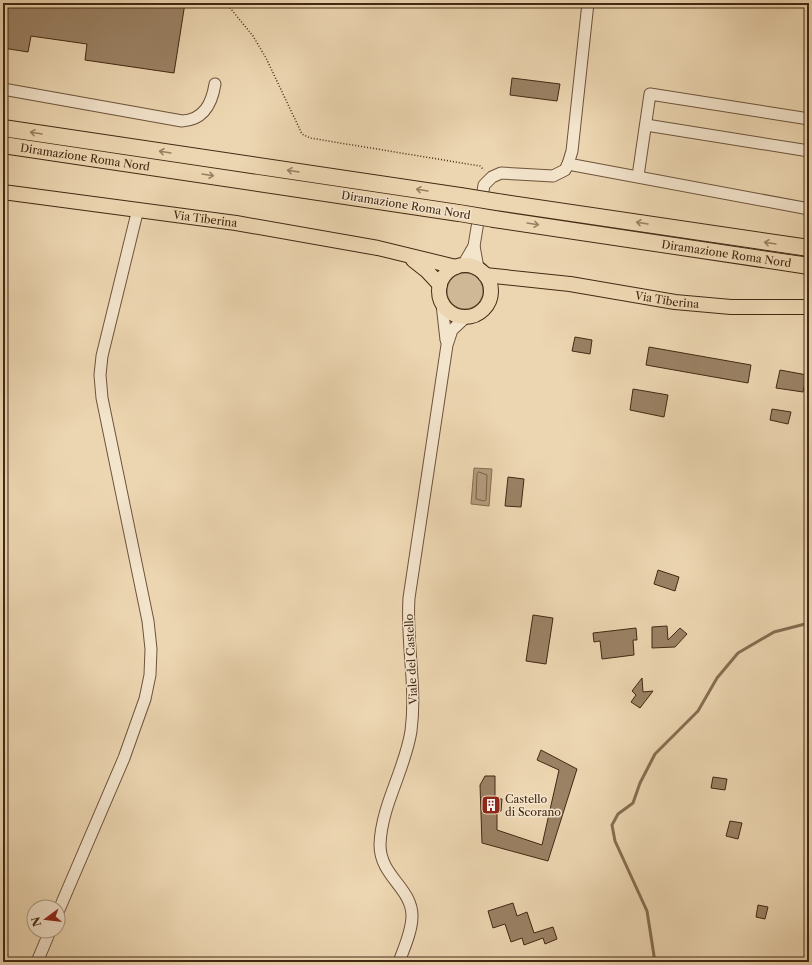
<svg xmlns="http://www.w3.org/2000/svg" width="812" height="965" font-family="'Libre Caslon Text',serif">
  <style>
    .green { fill: #cfb896; stroke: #8a7054 }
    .water { fill: #b39b7b; stroke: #876d51 }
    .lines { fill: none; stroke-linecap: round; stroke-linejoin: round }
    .shore { stroke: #7c6246; stroke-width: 1 }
    .stream { stroke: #876d51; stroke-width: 3 }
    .building { fill: #9b8265; stroke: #442812 }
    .minor-casing { stroke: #6e543a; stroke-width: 13 }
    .major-casing { stroke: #442812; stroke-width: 16 }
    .highway-casing { stroke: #442812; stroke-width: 18 }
    .path { stroke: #442812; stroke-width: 1.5; stroke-dasharray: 1 2; stroke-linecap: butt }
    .minor { stroke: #f3e4cc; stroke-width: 11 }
    .major { stroke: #ecd6b1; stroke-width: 14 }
    .highway { stroke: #ecd6b1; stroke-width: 16 }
    .highway-bridge-casing { stroke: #442812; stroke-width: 18; stroke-linecap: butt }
    .highway-bridge { stroke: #ecd6b1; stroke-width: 16 }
    .oneway { stroke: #987f62 }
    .labels { text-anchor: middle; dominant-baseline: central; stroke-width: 3; stroke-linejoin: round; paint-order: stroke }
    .street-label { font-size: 11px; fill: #442812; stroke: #f3e4cc }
    .poi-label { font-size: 11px; fill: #442812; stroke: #f3e4cc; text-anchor: start }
  </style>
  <rect width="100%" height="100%" fill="#ecd6b1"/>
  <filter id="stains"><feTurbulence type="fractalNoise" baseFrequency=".005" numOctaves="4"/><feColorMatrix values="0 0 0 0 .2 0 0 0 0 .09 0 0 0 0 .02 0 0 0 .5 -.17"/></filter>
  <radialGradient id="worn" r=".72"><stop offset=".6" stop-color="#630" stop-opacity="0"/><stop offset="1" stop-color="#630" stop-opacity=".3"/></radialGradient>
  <circle class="green" cx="465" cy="291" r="18"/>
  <polygon class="water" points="474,468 492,469 489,506 471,504"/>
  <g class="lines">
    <polygon class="shore" points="479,472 487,475 486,500 484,501 476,499 477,474"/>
    <polyline class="stream" points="655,962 647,911 615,841 612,825 618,814 633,803 640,783 655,754 698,711 717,678 738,653 774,632 809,623"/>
  </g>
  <g class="building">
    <polygon points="3,3 185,3 174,73 85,60 87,44 31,36 28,52 3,48"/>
    <polygon points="512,78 560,84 557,101 510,95"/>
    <polygon points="575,337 592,340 590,354 572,351"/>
    <polygon points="649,347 751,365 748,383 646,365"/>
    <polygon points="780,370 807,375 803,392 776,388"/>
    <polygon points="633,389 668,395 664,417 630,410"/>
    <polygon points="772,409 791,412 788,424 770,420"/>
    <polygon points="508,477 524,479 521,507 505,506"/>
    <polygon points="658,570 679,577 675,591 654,584"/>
    <polygon points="533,615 553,618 546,664 526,661"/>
    <polygon points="667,626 668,640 680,628 687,634 675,647 652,648 652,627"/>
    <polygon points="636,628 637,640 633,640 634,655 602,659 600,641 594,642 593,633"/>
    <polygon points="642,678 643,692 653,691 640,708 631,702 636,695 632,691"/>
    <polygon points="541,750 577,769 548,861 482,843 480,785 485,776 495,776 495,799 502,799 501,811 497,811 497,830 542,845 559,770 537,760"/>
    <polygon points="713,777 727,779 725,790 711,788"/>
    <polygon points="730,821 742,823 738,839 726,836"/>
    <polygon points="513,903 517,916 527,912 534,933 553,927 557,939 545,944 543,938 524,945 522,938 511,942 505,924 493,928 488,911"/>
    <polygon points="758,905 768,907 765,919 756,917"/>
  </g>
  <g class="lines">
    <g class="minor-casing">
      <g id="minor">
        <path d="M 3,89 L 182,121 C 204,120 212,103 215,84"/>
        <polyline points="646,125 809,151"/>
        <polyline points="568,164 809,209"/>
        <polyline points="638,176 650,94 809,119"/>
        <polyline points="474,246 478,268"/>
        <polyline points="463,265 474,246 484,185 492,177 501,173 553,176 565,170 568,164 572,151 588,3"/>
        <polyline points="442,304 446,340"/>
        <polyline points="58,912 124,758 145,699 150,675 151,649 148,621 102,398 100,375 102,356 138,209"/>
        <polyline points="37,962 50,931"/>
        <path d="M 399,962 C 404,948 412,931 412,916 C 412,888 380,876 380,845 C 381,806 405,770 411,731 C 417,687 406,643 409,598 L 447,345 L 452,330 L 466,317"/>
      </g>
    </g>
    <g class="major-casing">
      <g id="major">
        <path id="s1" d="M 3,192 L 236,223 L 378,248 L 456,267"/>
        <polyline points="413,260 427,271 440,285"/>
        <circle cx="465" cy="291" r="26"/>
        <path id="s2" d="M 485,275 L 570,284 L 675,302 L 731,307 L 809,307"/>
      </g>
    </g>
    <g class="highway-casing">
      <g id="highway">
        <polyline points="3,128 460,196"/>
        <path id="s3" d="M 3,145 L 459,213"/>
        <polyline points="497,202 809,248"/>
        <path id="s4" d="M 494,219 L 809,266"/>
      </g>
    </g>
    <polyline class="path" points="226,3 253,36 266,58 302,134 310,138 480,166 484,170"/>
    <use href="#minor" class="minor"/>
    <use href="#major" class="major"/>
    <use href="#highway" class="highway"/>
    <g class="highway-bridge-casing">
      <g id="highway-bridge">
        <polyline points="460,196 497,202"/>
        <polyline points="459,213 494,219"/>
      </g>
    </g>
    <use href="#highway-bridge" class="highway-bridge"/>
  </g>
  <defs><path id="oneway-shaft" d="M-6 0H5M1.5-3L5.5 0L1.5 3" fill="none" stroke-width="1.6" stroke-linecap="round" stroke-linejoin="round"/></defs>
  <g class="oneway">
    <use href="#oneway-shaft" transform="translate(36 133) rotate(-171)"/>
    <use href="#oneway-shaft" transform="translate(165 152) rotate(-171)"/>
    <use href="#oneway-shaft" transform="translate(293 171) rotate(-171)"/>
    <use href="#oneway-shaft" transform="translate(208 175) rotate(9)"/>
    <use href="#oneway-shaft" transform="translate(422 190) rotate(-171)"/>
    <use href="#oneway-shaft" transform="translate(642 223) rotate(-171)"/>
    <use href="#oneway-shaft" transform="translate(533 224) rotate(9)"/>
    <use href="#oneway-shaft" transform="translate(770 243) rotate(-171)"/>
  </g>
  <defs>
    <g id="building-square" transform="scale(1)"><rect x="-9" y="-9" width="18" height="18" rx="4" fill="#8f2418" stroke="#f3e4cc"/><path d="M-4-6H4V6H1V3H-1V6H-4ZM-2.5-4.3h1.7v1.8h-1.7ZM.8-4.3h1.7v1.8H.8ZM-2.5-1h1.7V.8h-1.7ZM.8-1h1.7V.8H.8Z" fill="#fff"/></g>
  </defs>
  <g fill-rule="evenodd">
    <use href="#building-square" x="491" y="805"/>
  </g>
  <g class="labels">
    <g class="street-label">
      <text stroke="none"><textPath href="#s3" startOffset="83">Diramazione Roma Nord</textPath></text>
      <text transform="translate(406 205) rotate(9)">Diramazione Roma Nord</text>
      <text stroke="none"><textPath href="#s1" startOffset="204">Via Tiberina</textPath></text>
      <text stroke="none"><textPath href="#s4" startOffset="235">Diramazione Roma Nord</textPath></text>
      <text stroke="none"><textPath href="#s2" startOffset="184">Via Tiberina</textPath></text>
      <text transform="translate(411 659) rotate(-93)">Viale del Castello</text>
    </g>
    <g class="poi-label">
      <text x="505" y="799">Castello<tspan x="505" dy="13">di Scorano</tspan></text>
    </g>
  </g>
  <rect width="812" height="965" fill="none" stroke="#ecd6b1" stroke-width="16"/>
  <rect x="4" y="4" width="804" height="957" fill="none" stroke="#442812" stroke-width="2"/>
  <rect x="8" y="8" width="796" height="949" fill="none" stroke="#442812"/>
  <g transform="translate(46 919) rotate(255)"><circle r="19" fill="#f3e4cc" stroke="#ad9982"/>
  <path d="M0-3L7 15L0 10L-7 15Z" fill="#8f2418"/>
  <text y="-6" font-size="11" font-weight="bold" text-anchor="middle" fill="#442812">N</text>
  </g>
  <rect width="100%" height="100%" filter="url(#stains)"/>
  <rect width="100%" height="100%" fill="url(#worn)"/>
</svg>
